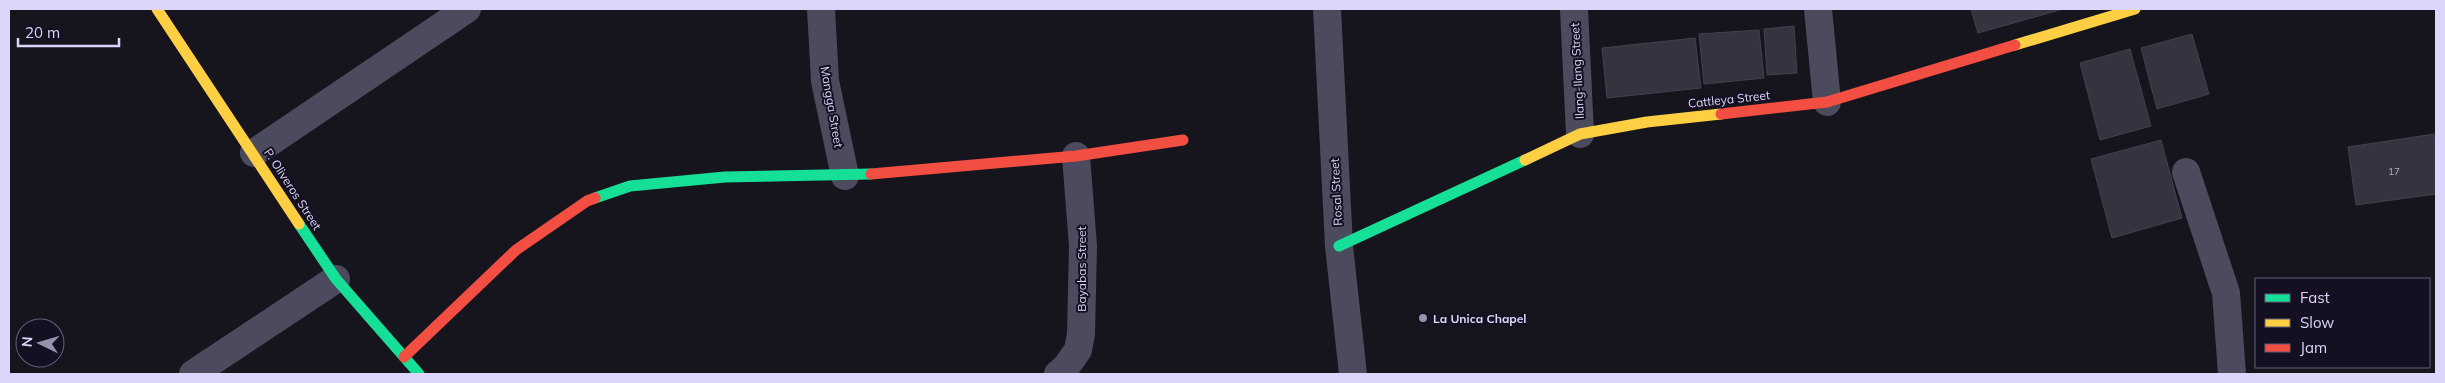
<svg xmlns="http://www.w3.org/2000/svg" width="2445" height="383" font-family="Mulish,sans-serif">
  <style>
    .building { fill: #36323f; stroke: #444050 }
    .lines { fill: none; stroke-linecap: round; stroke-linejoin: round }
    .street { stroke: #4c4a5d; stroke-width: 28 }
    .fast { stroke: #16e098; stroke-width: 11 }
    .slow { stroke: #ffcf43; stroke-width: 11 }
    .jam { stroke: #f24e42; stroke-width: 11 }
    .poi-dot { fill: #9792ad; stroke: #151021; stroke-width: 2 }
    .labels { text-anchor: middle; dominant-baseline: central; stroke-width: 4; stroke-linejoin: round; paint-order: stroke }
    .number-label { font-size: 10px; fill: #b3adcb }
    .street-label { font-size: 12px; fill: #ddd6fa; stroke: #151021 }
    .poi-label { font-size: 12px; font-weight: bold; fill: #ddd6fa; stroke: #151021; text-anchor: start }
  </style>
  <rect width="100%" height="100%" fill="#16141d"/>
  <g class="building">
    <polygon points="1971,9 2063,9 1978,33"/>
    <polygon points="1794,26 1797,73 1767,75 1764,29"/>
    <polygon points="1759,30 1764,78 1704,84 1699,34"/>
    <polygon points="2192,34 2209,94 2157,109 2141,48"/>
    <polygon points="1695,38 1701,88 1607,98 1602,48"/>
    <polygon points="2130,49 2151,126 2100,140 2080,63"/>
    <polygon points="2434,134 2436,149 2436,194 2356,205 2348,147"/>
    <polygon points="2161,140 2182,218 2112,238 2091,159"/>
  </g>
  <g class="lines">
    <g class="street">
      <polyline points="821,9 825,81 845,176"/>
      <polyline points="1327,9 1339,246 1353,374"/>
      <polyline points="1574,9 1580,134"/>
      <polyline points="1818,9 1827,102"/>
      <polyline points="254,153 467,9"/>
      <polyline points="2186,172 2226,293 2232,374"/>
      <polyline points="193,374 336,279"/>
      <polyline points="1058,374 1066,367 1078,350 1081,334 1083,246 1076,156"/>
    </g>
    <g class="fast">
      <polyline points="595,198 630,186 725,177 871,174"/>
      <polyline points="299,224 336,279 419,374"/>
      <polyline points="1339,246 1525,160"/>
    </g>
    <g class="slow">
      <polyline points="157,9 299,224"/>
      <polyline points="2015,45 2135,9"/>
      <polyline points="1525,160 1580,134 1647,122 1721,114"/>
    </g>
    <g class="jam">
      <polyline points="1721,114 1827,102 2015,45"/>
      <polyline points="871,174 1076,156 1183,140"/>
      <polyline points="404,357 516,250 587,201 595,198"/>
    </g>
  </g>
  <circle class="poi-dot" cx="1423" cy="318" r="5"/>
  <g class="labels">
    <g class="number-label">
      <text x="2394" y="171">17</text>
    </g>
    <g class="street-label">
      <text transform="translate(1577 71) rotate(-93)">Ilang-Ilang Street</text>
      <text transform="translate(1729 99) rotate(-6)">Cattleya Street</text>
      <text transform="translate(832 107) rotate(80)">Mangga Street</text>
      <text transform="translate(293 189) rotate(57)">P. Oliveros Street</text>
      <text transform="translate(1336 192) rotate(-93)">Rosal Street</text>
      <text transform="translate(1081 269) rotate(-90)">Bayabas Street</text>
    </g>
    <g class="poi-label">
      <text x="1433" y="318">La Unica Chapel</text>
    </g>
  </g>
  <rect width="2445" height="383" fill="none" stroke="#ddd6fa" stroke-width="20"/>
  <rect x="2255" y="278" width="175" height="90" fill="#151021" stroke="#655f78"/>
  <rect x="2265" y="294" width="25" height="8" fill="#16e098" stroke="#655f78"/>
  <text x="2300" y="303" font-size="15" fill="#ddd6fa">Fast</text>
  <rect x="2265" y="319" width="25" height="8" fill="#ffcf43" stroke="#655f78"/>
  <text x="2300" y="328" font-size="15" fill="#ddd6fa">Slow</text>
  <rect x="2265" y="344" width="25" height="8" fill="#f24e42" stroke="#655f78"/>
  <text x="2300" y="353" font-size="15" fill="#ddd6fa">Jam</text>
  <g transform="translate(40 343) rotate(275)"><circle r="24" fill="#151021" stroke="#655f78"/>
  <path d="M0-4L9 19L0 12L-9 19Z" fill="#9792ad"/>
  <text y="-8" font-size="14" font-weight="bold" text-anchor="middle" fill="#ddd6fa">N</text>
  </g>
  <path d="M18 38v8h101v-8" fill="none" stroke="#ddd6fa" stroke-width="2.5"/>
  <text x="25" y="38" font-size="15" fill="#ddd6fa" stroke="#151021" stroke-width="4" paint-order="stroke">20 m</text>
</svg>
